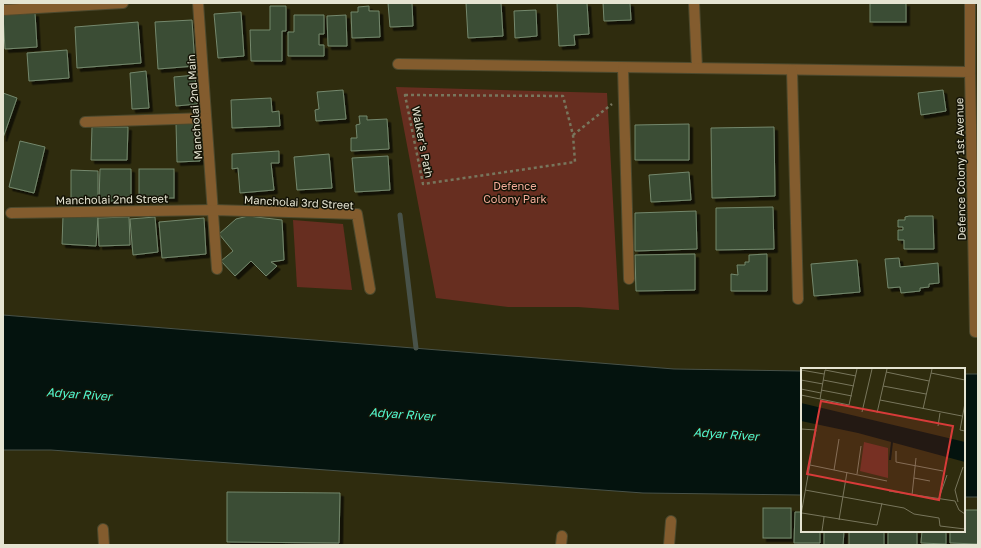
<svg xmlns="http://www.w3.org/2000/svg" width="981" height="548" font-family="'Golos Text',sans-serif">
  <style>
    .green { fill: #672e20 }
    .water { fill: #04130e; stroke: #485249 }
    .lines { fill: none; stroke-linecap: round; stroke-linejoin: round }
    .stream { stroke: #485249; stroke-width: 5 }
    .building { fill: #3a4d34; stroke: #74886d; filter: url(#shadow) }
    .minor-casing { stroke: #4c492d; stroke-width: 12 }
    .tertiary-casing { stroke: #4c492d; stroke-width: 12 }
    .path { stroke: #78765d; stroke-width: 2.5; stroke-dasharray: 3 3; stroke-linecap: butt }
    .minor { stroke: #835c2e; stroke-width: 10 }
    .tertiary { stroke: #835c2e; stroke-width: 10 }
    .labels { text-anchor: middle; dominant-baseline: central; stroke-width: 3; stroke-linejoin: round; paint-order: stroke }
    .street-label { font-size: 11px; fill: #e5e4d2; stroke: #151407 }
    .park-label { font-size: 11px; fill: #f4ab99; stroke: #151407 }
    .water-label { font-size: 12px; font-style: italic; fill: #53fad0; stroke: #151407 }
    .inset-river { fill: none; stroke: #04130e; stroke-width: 2 }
    .inset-road { fill: none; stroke: #78765c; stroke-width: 1 }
    .view { fill: #d83b39; fill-opacity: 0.15; stroke: #d83b39; stroke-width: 2 }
    .inset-edge { fill: none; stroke: #e5e4d2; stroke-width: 2 }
  </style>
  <defs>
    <filter id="shadow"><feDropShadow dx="3.5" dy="3.5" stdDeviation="0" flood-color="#0009"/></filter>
  </defs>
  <rect width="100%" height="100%" fill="#2f2c0e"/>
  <g class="green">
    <polygon points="396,87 607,93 619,310 578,307 508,307 436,298"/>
    <polygon points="293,220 343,224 352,290 297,287"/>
  </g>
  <g class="water">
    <polygon points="3,315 674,369 802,371 802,495 643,493 51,450 3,450"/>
    <rect x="964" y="374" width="14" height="123"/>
  </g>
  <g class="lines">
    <polyline class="stream" points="400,215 416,348"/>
  </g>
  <g class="building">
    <polygon points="388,3 412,3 413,26 390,27"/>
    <polygon points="466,3 501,3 503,36 468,38"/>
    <polygon points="557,3 587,3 589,34 574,35 575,45 559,46"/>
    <polygon points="603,3 630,3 631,20 604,21"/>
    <rect x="870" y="3" width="36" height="19"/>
    <polygon points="270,6 286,6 286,31 282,31 282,61 251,61 250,30 270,30"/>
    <polygon points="369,6 369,11 379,11 380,37 352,38 351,12 358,12 358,7"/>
    <polygon points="536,10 537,36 515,38 514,11"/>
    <polygon points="241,12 244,56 218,58 214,14"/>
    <polygon points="35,13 37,47 5,49 3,15"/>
    <polygon points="294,15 324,15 324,34 319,34 319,45 324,45 324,56 288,56 288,32 294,32"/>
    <polygon points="346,15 347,46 328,46 327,16"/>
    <polygon points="192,20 195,66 158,69 155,22"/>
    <polygon points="138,22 141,63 77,68 75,27"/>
    <polygon points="67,50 69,78 29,81 27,53"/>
    <polygon points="146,71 149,108 132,109 130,73"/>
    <polygon points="195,75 197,104 176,106 174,77"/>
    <polygon points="343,90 346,119 316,121 315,110 319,109 317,92"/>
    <polygon points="943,90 946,111 921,115 918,93"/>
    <polygon points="3,93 17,98 3,138"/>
    <polygon points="271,98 272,112 279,111 280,126 232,128 231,100"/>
    <polygon points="359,116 367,116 367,120 387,119 389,149 351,151 351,138 357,138 356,125 360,124"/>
    <polygon points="176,123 199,123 200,161 177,162"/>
    <polygon points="689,124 689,160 635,160 635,125"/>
    <polygon points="92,127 128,127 127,160 91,160"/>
    <polygon points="774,127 775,196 712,198 711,128"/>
    <polygon points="20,141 45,147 34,193 9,187"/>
    <polygon points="279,151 279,163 271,163 274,190 240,193 238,168 232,169 232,154"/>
    <polygon points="329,154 332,188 297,190 294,157"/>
    <polygon points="388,156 390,190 355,192 352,158"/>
    <polygon points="100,169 131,169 131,201 99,201"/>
    <rect x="139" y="169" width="35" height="29"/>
    <polygon points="71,170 98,171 98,203 71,203"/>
    <polygon points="689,172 691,200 651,202 649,175"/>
    <polygon points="773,207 774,249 716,250 716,208"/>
    <polygon points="696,211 697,249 635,251 635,213"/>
    <polygon points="63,216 98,217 96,246 62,244"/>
    <polygon points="248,216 282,220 284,260 271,262 277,266 266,276 251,261 235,276 221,261 233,251 219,234 236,219"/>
    <polygon points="909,216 933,216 934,249 904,249 904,240 898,240 898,230 903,230 903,227 898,227 898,220 905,220 905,217"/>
    <polygon points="129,217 130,245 99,246 98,218"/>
    <polygon points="155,217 158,252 133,255 130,219"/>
    <polygon points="204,218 206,254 162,258 159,222"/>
    <polygon points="695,254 695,290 636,291 635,255"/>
    <polygon points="767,254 767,291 731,291 731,274 738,275 737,265 745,265 745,262 749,262 749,255"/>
    <polygon points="899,258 900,267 938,263 939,283 929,284 929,287 920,288 920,291 901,293 900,287 888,288 885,259"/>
    <polygon points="857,260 860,292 814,296 811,264"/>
    <polygon points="227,492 340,493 339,543 227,542"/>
    <rect x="763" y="508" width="28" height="30"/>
    <polygon points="964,510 978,510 978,544 950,543 950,531 964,531"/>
    <polygon points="795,512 802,512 802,531 820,531 820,543 794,543"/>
    <polygon points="824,531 844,531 843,545 824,545"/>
    <rect x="849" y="531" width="35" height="14"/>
    <rect x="888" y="531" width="29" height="14"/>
    <polygon points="922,531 946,531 946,544 921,543"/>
  </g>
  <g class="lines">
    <g class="minor-casing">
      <g id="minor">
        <polyline points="198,3 217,269"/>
        <polyline points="694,3 697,68"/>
        <polyline points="3,10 123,3"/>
        <polyline points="398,64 970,72 975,332 978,332"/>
        <polyline points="623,68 629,279"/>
        <polyline points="792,70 798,299"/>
        <polyline points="85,122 206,118"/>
        <polyline points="11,213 214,210 357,214 370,289"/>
        <polyline points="103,529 104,545"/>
        <polyline points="561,545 562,536"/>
        <polyline points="669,545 671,521"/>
      </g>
    </g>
    <g class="tertiary-casing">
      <polyline id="tertiary" points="970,72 970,3"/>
    </g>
    <g class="path">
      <polygon points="405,95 563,96 573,135 575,162 423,184"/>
      <polyline points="573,135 612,104"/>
    </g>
    <use href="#minor" class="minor"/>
    <use href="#tertiary" class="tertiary"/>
  </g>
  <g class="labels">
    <g class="street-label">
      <text transform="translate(194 107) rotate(-94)">Mancholai 2nd Main</text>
      <text transform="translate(423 142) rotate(79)">Walker's Path</text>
      <text transform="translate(960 169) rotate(-91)">Defence Colony 1st Avenue</text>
      <text transform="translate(112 199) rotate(-1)">Mancholai 2nd Street</text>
      <text transform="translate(299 202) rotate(3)">Mancholai 3rd Street</text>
    </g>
    <g class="park-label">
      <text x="515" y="185">Defence<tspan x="515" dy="13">Colony Park</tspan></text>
    </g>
    <g class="water-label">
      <text transform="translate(79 394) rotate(4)">Adyar River</text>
      <text transform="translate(402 414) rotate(4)">Adyar River</text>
      <text transform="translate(726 434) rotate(4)">Adyar River</text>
    </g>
  </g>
  <g transform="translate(801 368)">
    <rect width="164" height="164" fill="#2f2c0e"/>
    <path d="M 63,74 L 87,80 L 87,110 L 59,103 Z" fill="#672e20"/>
    <path d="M 0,35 L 164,74 L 164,94 L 57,65 L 0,53 Z" fill="#04130e"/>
    <path class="inset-river" d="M 89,92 L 91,74"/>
    <path class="inset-road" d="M 0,2 L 23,6M 24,2 L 55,8M 85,4 L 128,13M 130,5 L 164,12M 0,12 L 22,16M 22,12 L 53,18M 82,18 L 125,26M 0,21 L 20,25M 20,22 L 51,28M 0,27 L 48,37 L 56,1M 19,31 L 24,2M 79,32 L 161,48M 164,35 L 159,62 L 164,63M 122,41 L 131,1M 61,44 L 71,1M 76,45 L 86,1M 137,58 L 139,45M 0,61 L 15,62 L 0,147M 95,83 L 95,94 L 142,103M 9,97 L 86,113M 33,102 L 38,71M 56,106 L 60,78M 113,110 L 129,113M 4,122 L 103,140 L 113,146 L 138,150 L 139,158 L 164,161M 88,123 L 154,133 L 158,142 L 164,146M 111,127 L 115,90M 138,130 L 146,107M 157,134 L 154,122 L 162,99M 1,145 L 76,157 L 81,135M 38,152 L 46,104M 21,163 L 23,149"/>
    <path class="view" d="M 20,33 L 152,58 L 138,132 L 6,106 Z"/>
    <rect width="164" height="164" class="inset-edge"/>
  </g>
  <rect width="981" height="548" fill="none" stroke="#e5e4d2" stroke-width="8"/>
</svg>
